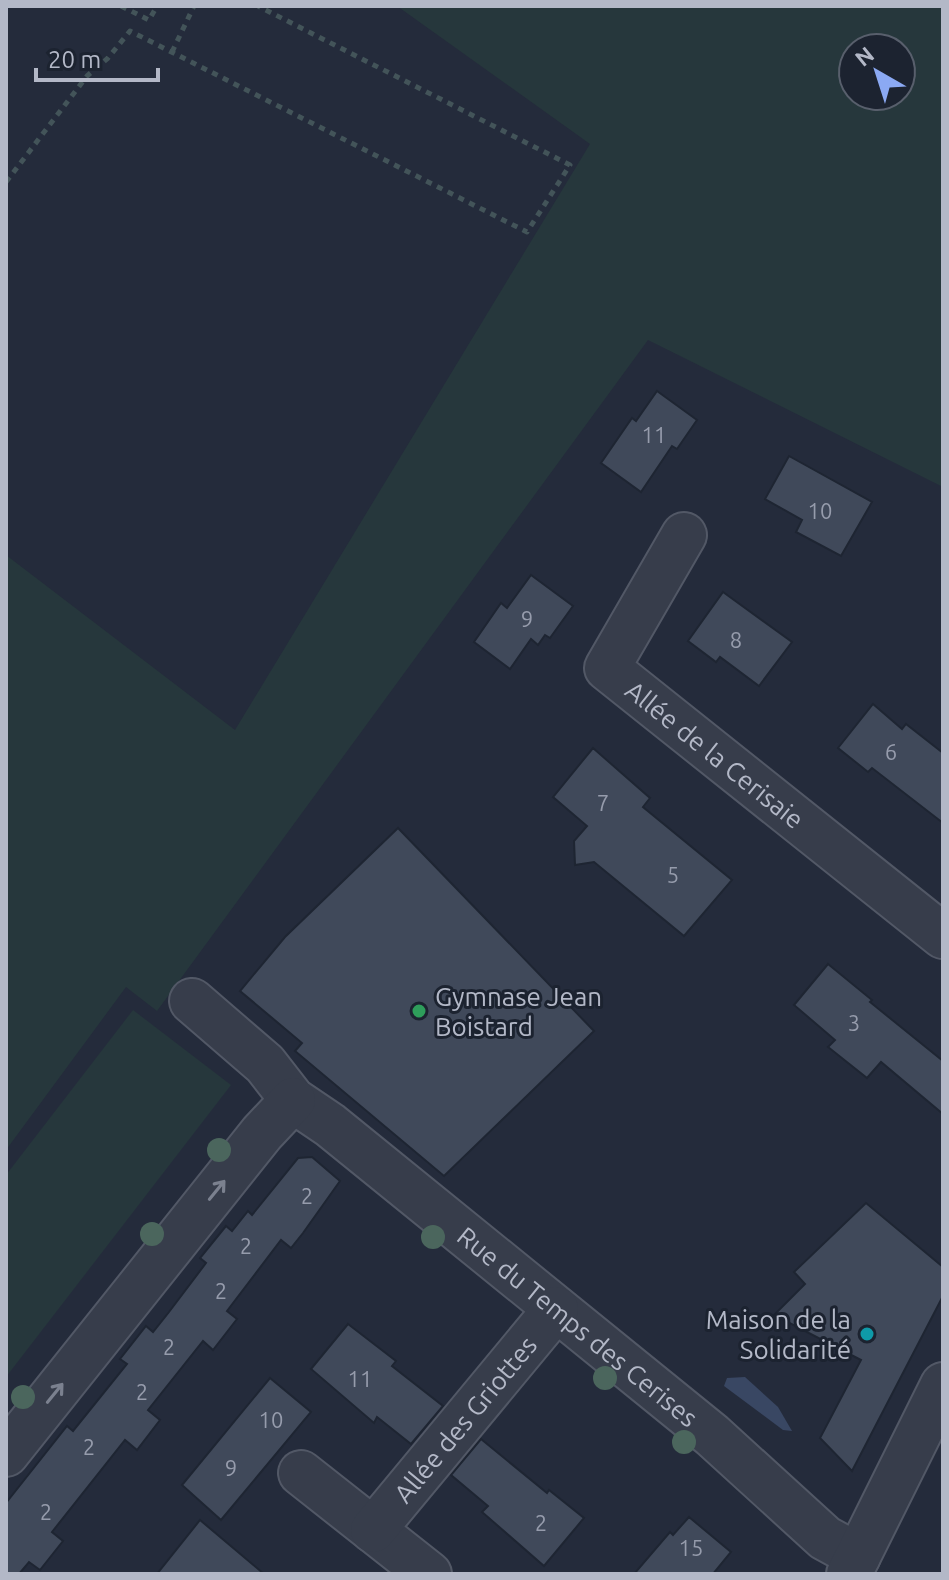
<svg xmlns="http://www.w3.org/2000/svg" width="949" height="1580" font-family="Ubuntu,sans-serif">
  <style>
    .green { fill: #26373c; fill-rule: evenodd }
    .water { fill: #394763 }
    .building { fill: #40495a; stroke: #1e2532; stroke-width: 2 }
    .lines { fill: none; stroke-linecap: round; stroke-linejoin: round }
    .minor-casing { stroke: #525866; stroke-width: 48 }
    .path { stroke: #435459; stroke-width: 5; stroke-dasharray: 6 6; stroke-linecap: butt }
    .minor { stroke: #373d4b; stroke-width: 44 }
    .tree { fill: #4b665d }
    .oneway { stroke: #7b818f }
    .leisure-dot { fill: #2e9e5b; stroke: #1c2330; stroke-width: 3 }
    .culture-dot { fill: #0f9aa8; stroke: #1c2330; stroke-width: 3 }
    .labels { text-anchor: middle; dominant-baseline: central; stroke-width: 6; stroke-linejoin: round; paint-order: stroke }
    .number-label { font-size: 22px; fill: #969cac }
    .street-label { font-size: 26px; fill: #b3b8c7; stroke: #1c2330 }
    .poi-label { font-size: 26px; fill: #b3b8c7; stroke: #1c2330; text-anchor: start }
  </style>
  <rect width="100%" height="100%" fill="#242b3b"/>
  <g class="green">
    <path d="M 397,6 L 943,6 L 943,487 L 648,340 L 157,1011 L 126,987 L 6,1150 L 6,555 L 235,730 L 590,144 ZM 853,48 L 901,48 L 901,96 L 853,96 Z"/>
    <polygon points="133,1010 231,1085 6,1377 6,1175"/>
  </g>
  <polygon class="water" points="745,1377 778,1407 792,1431 783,1430 724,1386 727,1378"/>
  <g class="building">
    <polygon points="657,391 697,420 677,449 672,446 641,492 601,463 632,418 636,421"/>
    <polygon points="789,456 872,502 841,556 796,532 802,520 765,499"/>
    <polygon points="531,575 573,606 550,638 545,635 538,645 531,639 510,669 474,642 501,603 507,608"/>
    <polygon points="723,592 792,642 759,686 720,657 716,662 688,641"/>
    <polygon points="873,704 902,729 906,724 943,753 943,823 872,768 868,772 838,748"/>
    <polygon points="593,748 650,798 643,807 732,880 684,936 594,862 575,865 574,841 587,826 553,797"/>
    <polygon points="398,828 594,1031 444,1176 295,1051 302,1043 240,991 285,937"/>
    <polygon points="828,964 872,1000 870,1002 943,1061 943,1114 881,1062 867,1078 828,1047 835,1040 794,1005"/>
    <polygon points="312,1157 340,1181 303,1233 291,1248 281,1240 227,1311 237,1319 213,1350 203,1341 148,1410 160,1420 137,1450 125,1440 52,1532 63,1541 40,1570 29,1562 19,1574 6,1574 6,1503 67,1426 73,1431 127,1364 120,1359 146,1326 153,1332 169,1312 206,1263 200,1258 226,1226 232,1231 248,1211 252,1215 298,1158"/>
    <polygon points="866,1203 943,1267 943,1296 852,1471 820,1438 861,1360 774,1315 805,1284 794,1272"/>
    <polygon points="348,1324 396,1361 392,1366 443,1406 411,1444 377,1417 374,1423 311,1369"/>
    <polygon points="270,1378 311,1412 221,1520 182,1485"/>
    <polygon points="481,1439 547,1493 549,1490 584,1518 544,1566 482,1512 488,1506 451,1475"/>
    <polygon points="689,1517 731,1552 713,1574 634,1574 670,1532 673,1535"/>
    <polygon points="200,1520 264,1574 157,1574"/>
  </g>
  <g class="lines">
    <g class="minor-casing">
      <g id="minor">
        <path id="s1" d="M 684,535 L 607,668 L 943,936"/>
        <path id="s2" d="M 192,1001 L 265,1064 L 293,1100 L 330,1125 L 712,1435 L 825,1538 L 858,1556"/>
        <polyline points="6,1454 262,1133 293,1100"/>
        <polyline points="301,1473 429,1574"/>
        <path id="s3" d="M 373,1530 L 556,1309"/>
        <polyline points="849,1574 943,1385"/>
      </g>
    </g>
    <g class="path">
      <polyline points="121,6 149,20 157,6"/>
      <polyline points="172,52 194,6"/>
      <polyline points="6,182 87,76 108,58 130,31 527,232 570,165 258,6"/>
    </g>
    <use href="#minor" class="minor"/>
  </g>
  <g class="tree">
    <circle cx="219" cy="1150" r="12"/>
    <circle cx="152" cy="1234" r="12"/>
    <circle cx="433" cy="1237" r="12"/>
    <circle cx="605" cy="1378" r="12"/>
    <circle cx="23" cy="1397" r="12"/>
    <circle cx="684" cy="1442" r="12"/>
  </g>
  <defs><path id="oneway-shaft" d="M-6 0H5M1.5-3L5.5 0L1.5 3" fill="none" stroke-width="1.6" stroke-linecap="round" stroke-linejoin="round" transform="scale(2)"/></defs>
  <g class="oneway">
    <use href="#oneway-shaft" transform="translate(217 1190) rotate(-51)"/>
    <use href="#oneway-shaft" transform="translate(55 1393) rotate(-51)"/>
  </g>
  <circle class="leisure-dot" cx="419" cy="1011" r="8"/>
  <circle class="culture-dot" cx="867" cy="1334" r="8"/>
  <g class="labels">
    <g class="number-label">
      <text x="654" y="434">11</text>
      <text x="820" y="510">10</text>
      <text x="527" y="618">9</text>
      <text x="736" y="639">8</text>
      <text x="891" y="751">6</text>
      <text x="603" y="802">7</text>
      <text x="673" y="874">5</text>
      <text x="854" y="1022">3</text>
      <text x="307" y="1195">2</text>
      <text x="246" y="1245">2</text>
      <text x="221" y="1290">2</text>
      <text x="169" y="1346">2</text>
      <text x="360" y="1378">11</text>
      <text x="142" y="1391">2</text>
      <text x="271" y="1419">10</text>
      <text x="89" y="1446">2</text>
      <text x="231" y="1467">9</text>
      <text x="46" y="1511">2</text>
      <text x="541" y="1522">2</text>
      <text x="691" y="1547">15</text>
    </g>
    <g class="street-label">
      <text stroke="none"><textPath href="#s1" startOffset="292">Allée de la Cerisaie</textPath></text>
      <text stroke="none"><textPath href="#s2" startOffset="506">Rue du Temps des Cerises</textPath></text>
      <text stroke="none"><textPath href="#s3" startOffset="144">Allée des Griottes</textPath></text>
    </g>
    <g class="poi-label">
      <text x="435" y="996">Gymnase Jean<tspan x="435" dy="30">Boistard</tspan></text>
      <text x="851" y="1319" text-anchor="end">Maison de la<tspan x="851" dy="30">Solidarité</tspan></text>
    </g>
  </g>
  <rect width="949" height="1580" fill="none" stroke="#b3b8c7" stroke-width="16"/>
  <g transform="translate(877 72) rotate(321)"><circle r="38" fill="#1c2330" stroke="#585f6c" stroke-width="2"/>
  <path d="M0-6L14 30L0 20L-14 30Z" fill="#8ba9f3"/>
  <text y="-12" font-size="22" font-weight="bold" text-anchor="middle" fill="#b3b8c7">N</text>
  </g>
  <path d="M36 68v12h122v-12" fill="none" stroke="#b3b8c7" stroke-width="4"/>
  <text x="48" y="68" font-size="24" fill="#b3b8c7" stroke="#1c2330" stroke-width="6" paint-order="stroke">20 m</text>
</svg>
